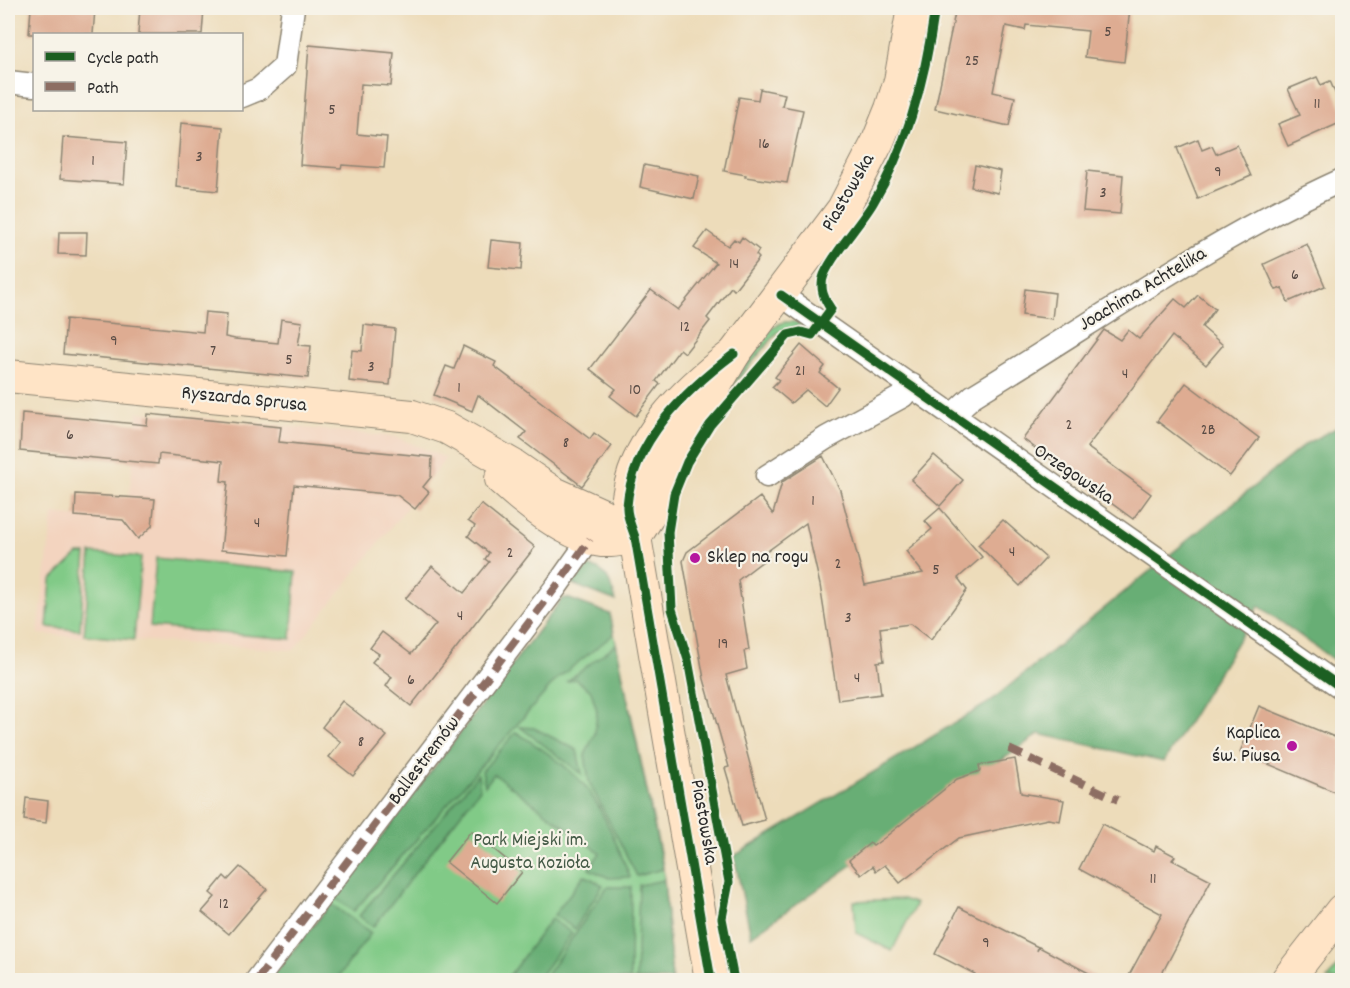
<svg xmlns="http://www.w3.org/2000/svg" width="1350" height="988" font-family="Dekko,sans-serif">
  <style>
    .built { fill: #f3d4bf }
    .green { fill: #81ca87; stroke: #567a59; stroke-width: 1.5 }
    .forest { fill: #68ae74; stroke: #4a6c50; stroke-width: 1.5 }
    .building { fill: #deac92 }
    .lines { fill: none; stroke-linecap: round; stroke-linejoin: round }
    .street-casing { stroke: #8c8472; stroke-width: 25 }
    .secondary-casing { stroke: #8c8472; stroke-width: 34 }
    .street { stroke: #fff; stroke-width: 22 }
    .secondary { stroke: #ffe4c6; stroke-width: 32 }
    .quiet { stroke: #8d6e63; stroke-width: 8; stroke-dasharray: 15 8; stroke-linecap: butt }
    .cycleway-casing { stroke: #f7f3e8; stroke-width: 13 }
    .cycleway { stroke: #1b5e20; stroke-width: 9 }
    .poi-dot { fill: #b5179e; stroke: #f7f3e8; stroke-width: 2 }
    .labels { text-anchor: middle; dominant-baseline: central; stroke-width: 4.5; stroke-linejoin: round; paint-order: stroke }
    .number-label { font-size: 16px; fill: #584b45 }
    .street-label { font-size: 20px; fill: #2b2b2b; stroke: #f7f3e8 }
    .poi-label { font-size: 20px; fill: #2b2b2b; stroke: #f7f3e8; text-anchor: start }
    .park-label { font-size: 20px; fill: #455b47; stroke: #f7f3e8 }
  </style>
  <rect width="100%" height="100%" fill="#f7f3e8"/>
  <filter id="ink" filterUnits="userSpaceOnUse"><feTurbulence type="fractalNoise" baseFrequency=".0167" numOctaves="2"/><feDisplacementMap in="SourceGraphic" scale="12" xChannelSelector="R" yChannelSelector="G"/><feConvolveMatrix kernelMatrix="1 2 1 2 8 2 1 2 1" color-interpolation-filters="sRGB"/></filter>
  <filter id="wash" filterUnits="userSpaceOnUse"><feTurbulence type="fractalNoise" baseFrequency=".008" numOctaves="4" result="noise"/><feDisplacementMap in="SourceGraphic" scale="24" xChannelSelector="R" yChannelSelector="G"/><feGaussianBlur stdDeviation="1.35" result="paint"/><feColorMatrix in="noise" values="0 0 0 0 0 0 0 0 0 0 0 0 0 0 0 0 0 1.4 0 .05"/><feComposite in="paint" operator="in"/></filter>
  <g filter="url(#wash)">
    <rect width="100%" height="100%" fill="#eddcba"/>
    <polygon class="built" points="138,412 396,437 446,458 294,650 38,634 53,514 113,520 126,524"/>
    <g class="green">
      <polygon points="784,322 796,322 803,325 778,332 718,403 773,327"/>
      <polygon points="91,553 141,557 134,640 84,635"/>
      <polygon points="78,554 86,554 80,630 47,627 51,580"/>
      <polygon points="156,558 296,572 291,639 150,627"/>
      <polygon points="567,598 610,614 663,866 672,980 269,980 335,898 562,599"/>
      <polygon points="903,899 916,904 892,951 856,933 854,901"/>
      <polygon points="1342,960 1342,980 1327,980"/>
    </g>
    <g class="forest">
      <polygon points="1342,425 1342,666 1259,606 1164,762 1039,734 751,936 734,856 988,703 1307,443"/>
      <path d="M 588,567 C 607,567 611,585 616,601 L 572,584 Z"/>
      <polygon points="567,598 610,614 614,634 557,679 354,911 335,898 562,599"/>
      <polygon points="616,644 663,869 637,876 589,782 585,755 595,733 597,711 591,691 575,679 566,682"/>
      <polygon points="520,727 534,728 577,750 582,774"/>
      <path d="M 516,732 C 539,747 567,765 585,786 C 602,807 620,851 630,877 L 609,878 L 589,869 L 600,853 L 494,774 L 485,786 L 482,771 Z"/>
      <polygon points="478,774 480,789 373,927 359,916"/>
      <polygon points="584,875 603,885 575,929 554,915"/>
      <polygon points="664,880 672,980 636,980 639,885"/>
      <polygon points="607,887 631,887 630,980 543,980"/>
      <polygon points="331,904 371,933 336,980 269,980"/>
      <polygon points="551,919 572,933 537,980 506,980"/>
    </g>
    <g id="blocks">
      <g class="building">
        <polygon points="31,8 95,9 93,34 29,34"/>
        <polygon points="140,8 204,8 202,34 138,34"/>
        <polygon points="956,8 1130,8 1124,62 1085,57 1088,31 1026,25 1025,30 1006,26 993,92 1015,97 1009,126 935,109"/>
        <polygon points="309,45 394,53 391,86 361,84 357,134 387,137 384,168 342,165 341,168 300,165"/>
        <polygon points="1317,77 1321,85 1330,81 1342,109 1342,122 1288,146 1278,124 1300,115 1288,89"/>
        <polygon points="760,89 785,94 782,106 803,110 787,183 745,177 746,175 724,171 739,97 758,100"/>
        <polygon points="181,123 223,127 218,191 176,187"/>
        <polygon points="63,137 127,142 124,184 60,179"/>
        <polygon points="1198,139 1202,150 1212,146 1216,154 1237,145 1251,176 1198,199 1177,148"/>
        <polygon points="644,165 699,176 694,199 640,187"/>
        <polygon points="975,165 1001,171 998,193 971,187"/>
        <polygon points="1087,171 1123,175 1120,214 1083,211"/>
        <polygon points="707,231 728,246 734,239 739,242 742,237 759,250 756,255 759,258 734,290 731,287 707,318 710,321 685,353 680,349 656,381 660,384 636,416 610,396 616,389 590,369 651,290 678,310 716,263 694,248"/>
        <polygon points="59,232 87,232 86,255 58,254"/>
        <polygon points="491,240 523,243 521,270 488,267"/>
        <polygon points="1307,244 1325,286 1288,302 1282,288 1276,290 1264,264"/>
        <polygon points="1025,289 1055,293 1052,319 1022,315"/>
        <polygon points="1198,295 1215,309 1202,327 1223,345 1206,365 1172,336 1087,447 1151,494 1133,519 1023,439 1104,330 1120,340 1128,330 1139,339 1175,299 1186,308"/>
        <polygon points="205,312 227,314 225,337 235,339 278,343 281,319 302,322 298,345 311,346 308,378 63,354 66,319 203,332"/>
        <polygon points="364,325 395,329 390,385 349,381 352,350 362,351"/>
        <polygon points="801,345 825,366 820,373 838,388 825,406 806,390 791,403 772,387 779,380 775,377"/>
        <polygon points="463,346 496,362 494,366 590,439 594,433 612,446 582,486 520,439 526,432 478,395 472,411 434,395 446,366 454,369"/>
        <polygon points="1186,383 1259,438 1230,476 1157,421"/>
        <polygon points="22,413 147,425 148,414 281,427 279,442 432,457 431,477 423,487 429,492 415,509 397,495 294,485 287,556 221,550 228,482 221,481 223,461 159,454 158,464 20,451"/>
        <polygon points="934,455 963,480 940,506 911,480"/>
        <polygon points="823,456 840,490 865,585 923,573 906,551 932,529 925,521 940,508 982,557 958,578 967,590 931,640 910,624 880,628 884,661 877,662 881,694 838,700 820,585 806,523 765,553 768,557 738,580 749,650 744,651 747,669 726,675 765,820 742,826 725,768 729,767 704,679 683,561 687,552 760,497 773,514 782,482"/>
        <polygon points="76,494 155,499 152,526 138,539 123,520 75,516"/>
        <polygon points="481,504 535,547 411,706 386,686 392,677 372,662 379,654 370,648 382,632 411,654 436,624 405,599 432,566 464,593 489,562 485,559 489,553 468,536 475,526 468,521"/>
        <polygon points="1003,520 1046,558 1020,586 978,545"/>
        <polygon points="342,701 387,736 353,776 329,757 341,742 322,727"/>
        <polygon points="1259,706 1342,740 1342,795 1240,752"/>
        <polygon points="1015,759 1021,793 1064,800 1060,821 1048,819 959,838 900,883 885,865 876,871 873,866 861,875 849,860 870,843 873,846 884,838 957,779 980,771 979,765"/>
        <polygon points="26,798 48,801 46,823 24,820"/>
        <polygon points="1102,824 1154,851 1156,846 1175,856 1172,860 1211,880 1158,981 1126,981 1162,914 1079,869"/>
        <polygon points="471,831 522,872 497,903 446,862"/>
        <polygon points="240,867 267,889 229,934 202,912 215,897 210,893 224,876 228,880"/>
        <polygon points="959,907 1038,947 1037,951 1039,947 1104,981 971,981 975,974 935,954"/>
      </g>
    </g>
  </g>
  <g filter="url(#ink)">
    <use href="#blocks" fill-opacity="0" stroke="#8c8472" stroke-width="1.5"/>
    <g class="lines">
      <g class="street-casing">
        <g id="street">
          <polyline points="8,82 34,85"/>
          <polyline points="242,96 259,89 285,66 293,8"/>
          <polyline points="781,295 1342,688"/>
          <path d="M 952,415 L 973,396 C 1095,322 1212,239 1342,180"/>
          <polyline points="767,476 826,438 903,396 912,385"/>
          <polyline points="257,980 556,587 590,539"/>
        </g>
      </g>
      <g class="secondary-casing">
        <g id="secondary">
          <polyline points="8,376 412,416 447,428 514,466 552,492 601,514 635,537"/>
          <path d="M 501,479 C 525,501 559,528 590,538 C 604,544 620,540 635,537"/>
          <polyline points="635,537 651,512 676,451 734,354 843,209 878,141 891,109 900,81 913,8"/>
          <path d="M 711,980 L 635,537 C 632,528 626,515 627,506 C 632,441 686,390 734,354"/>
          <polyline points="1287,980 1342,910"/>
        </g>
      </g>
      <use href="#street" class="street"/>
      <use href="#secondary" class="secondary"/>
      <g class="quiet">
        <polyline points="1009,749 1118,800"/>
        <polyline points="257,980 556,587 590,539"/>
      </g>
      <g class="cycleway-casing">
        <g id="cycleway">
          <polyline points="781,295 1342,688"/>
          <path d="M 711,980 L 635,537 C 632,528 626,515 627,506 C 632,441 686,390 734,354"/>
          <path d="M 734,980 L 722,918 L 729,882 L 688,660 L 672,609 L 668,532 L 674,494 L 687,462 L 710,425 L 788,335 L 801,332 L 812,335 L 831,309 C 824,300 819,287 824,275 C 833,253 860,225 873,203 C 909,144 926,75 935,8"/>
        </g>
      </g>
      <use href="#cycleway" class="cycleway"/>
    </g>
  </g>
  <g class="poi-dot">
    <circle cx="695" cy="558" r="6"/>
    <circle cx="1292" cy="746" r="6"/>
  </g>
  <g class="labels">
    <g class="number-label">
      <text x="1108" y="32">5</text>
      <text x="972" y="61">25</text>
      <text x="1317" y="104">11</text>
      <text x="332" y="110">5</text>
      <text x="764" y="144">16</text>
      <text x="199" y="157">3</text>
      <text x="93" y="161">1</text>
      <text x="1218" y="172">9</text>
      <text x="1103" y="193">3</text>
      <text x="734" y="264">14</text>
      <text x="1295" y="275">6</text>
      <text x="685" y="327">12</text>
      <text x="114" y="341">9</text>
      <text x="213" y="351">7</text>
      <text x="289" y="360">5</text>
      <text x="371" y="367">3</text>
      <text x="800" y="371">21</text>
      <text x="1125" y="374">4</text>
      <text x="459" y="388">1</text>
      <text x="635" y="390">10</text>
      <text x="1069" y="425">2</text>
      <text x="1208" y="430">2B</text>
      <text x="70" y="435">6</text>
      <text x="566" y="443">8</text>
      <text x="813" y="501">1</text>
      <text x="257" y="523">4</text>
      <text x="1012" y="552">4</text>
      <text x="510" y="553">2</text>
      <text x="838" y="564">2</text>
      <text x="936" y="570">5</text>
      <text x="460" y="616">4</text>
      <text x="848" y="618">3</text>
      <text x="723" y="644">19</text>
      <text x="857" y="678">4</text>
      <text x="411" y="680">6</text>
      <text x="361" y="742">8</text>
      <text x="1153" y="879">11</text>
      <text x="224" y="904">12</text>
      <text x="986" y="943">9</text>
    </g>
    <g class="street-label">
      <text transform="translate(849 193) rotate(-60)">Piastowska</text>
      <text transform="translate(1143 290) rotate(-31)">Joachima Achtelika</text>
      <text transform="translate(244 400) rotate(6)">Ryszarda Sprusa</text>
      <text transform="translate(1073 475) rotate(34)">Orzegowska</text>
      <text transform="translate(425 761) rotate(-53)">Ballestremów</text>
      <text transform="translate(703 822) rotate(80)">Piastowska</text>
    </g>
    <g class="poi-label">
      <text x="707" y="558">Sklep na rogu</text>
      <text x="1280" y="734" text-anchor="end">Kaplica<tspan x="1280" dy="23">św. Piusa</tspan></text>
    </g>
    <g class="park-label">
      <text x="530" y="841">Park Miejski im.<tspan x="530" dy="23">Augusta Kozioła</tspan></text>
    </g>
  </g>
  <rect width="1350" height="988" fill="none" stroke="#f7f3e8" stroke-width="30"/>
  <rect x="33" y="33" width="210" height="78" fill="#f7f3e8" stroke="#a5a39c" stroke-width="1.5"/>
  <rect x="45" y="52" width="30" height="9" fill="#1b5e20" stroke="#a5a39c" stroke-width="1.5"/>
  <text x="87" y="63" font-size="18" fill="#2b2b2b">Cycle path</text>
  <rect x="45" y="82" width="30" height="9" fill="#8d6e63" stroke="#a5a39c" stroke-width="1.5"/>
  <text x="87" y="93" font-size="18" fill="#2b2b2b">Path</text>
</svg>
